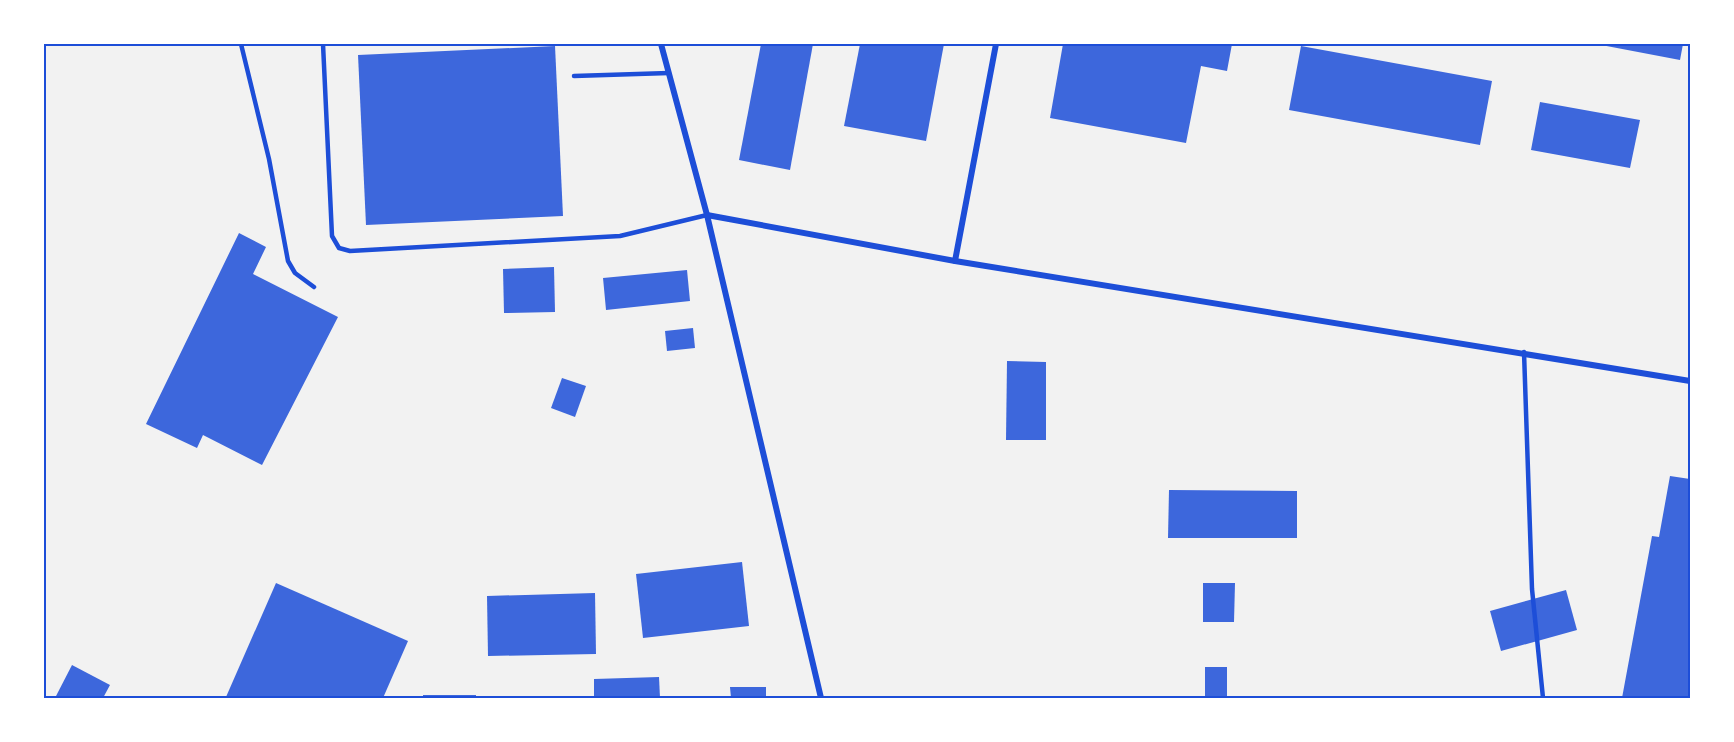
<svg xmlns="http://www.w3.org/2000/svg" width="1734" height="742" font-family="Cabin,sans-serif">
  <style>
    .building { fill: #3d67dc }
    .lines { fill: none; stroke-linecap: round; stroke-linejoin: round }
    .service { stroke: #1d4ed8; stroke-width: 4.5 }
    .minor { stroke: #1d4ed8; stroke-width: 6 }
    .neatline { fill: none; stroke: #1d4ed8; stroke-width: 2 }
  </style>
  <rect width="100%" height="100%" fill="#f2f2f2"/>
  <g class="building">
    <polygon points="761,44 813,44 790,170 739,160"/>
    <polygon points="860,44 944,44 926,141 844,126"/>
    <polygon points="1063,44 1232,44 1227,71 1201,66 1186,143 1050,118"/>
    <polygon points="1596,44 1683,44 1680,60"/>
    <polygon points="555,46 563,216 366,225 358,55"/>
    <polygon points="1301,46 1492,81 1480,145 1289,110"/>
    <polygon points="1540,102 1640,120 1630,168 1531,150"/>
    <polygon points="239,233 266,247 253,274 338,317 262,465 203,435 197,448 146,424"/>
    <polygon points="554,267 555,312 504,313 503,269"/>
    <polygon points="687,270 690,301 606,310 603,278"/>
    <polygon points="693,328 695,348 667,351 665,331"/>
    <polygon points="1007,361 1046,362 1046,440 1006,440"/>
    <polygon points="562,378 586,386 575,417 551,408"/>
    <polygon points="1670,476 1690,479 1690,698 1622,698 1652,536 1659,537"/>
    <polygon points="1169,490 1297,491 1297,538 1168,538"/>
    <polygon points="742,562 749,626 643,638 636,574"/>
    <polygon points="276,583 408,641 383,698 230,698 226,697"/>
    <polygon points="1203,583 1235,583 1234,622 1203,622"/>
    <polygon points="1566,590 1577,630 1501,651 1490,611"/>
    <polygon points="595,593 596,654 488,656 487,596"/>
    <polygon points="72,665 110,685 103,698 55,698"/>
    <rect x="1205" y="667" width="22" height="31"/>
    <polygon points="659,677 660,698 594,698 594,679"/>
    <polygon points="730,687 766,687 766,698 731,698"/>
    <rect x="423" y="695" width="53" height="3"/>
  </g>
  <g class="lines">
    <g class="service">
      <polyline points="241,44 269,159 288,261 295,273 314,287"/>
      <polyline points="323,44 332,236 339,248 350,251 620,236 707,215"/>
      <polyline points="574,76 669,73"/>
      <polyline points="1524,352 1532,589 1543,698"/>
    </g>
    <g class="minor">
      <polyline points="661,44 707,215 821,698"/>
      <polyline points="707,215 955,261 1690,381"/>
      <polyline points="955,261 996,44"/>
    </g>
  </g>
  <rect width="1734" height="742" fill="none" stroke="#ffffff" stroke-width="90"/>
  <rect x="45" y="45" width="1644" height="652" class="neatline"/>
</svg>
